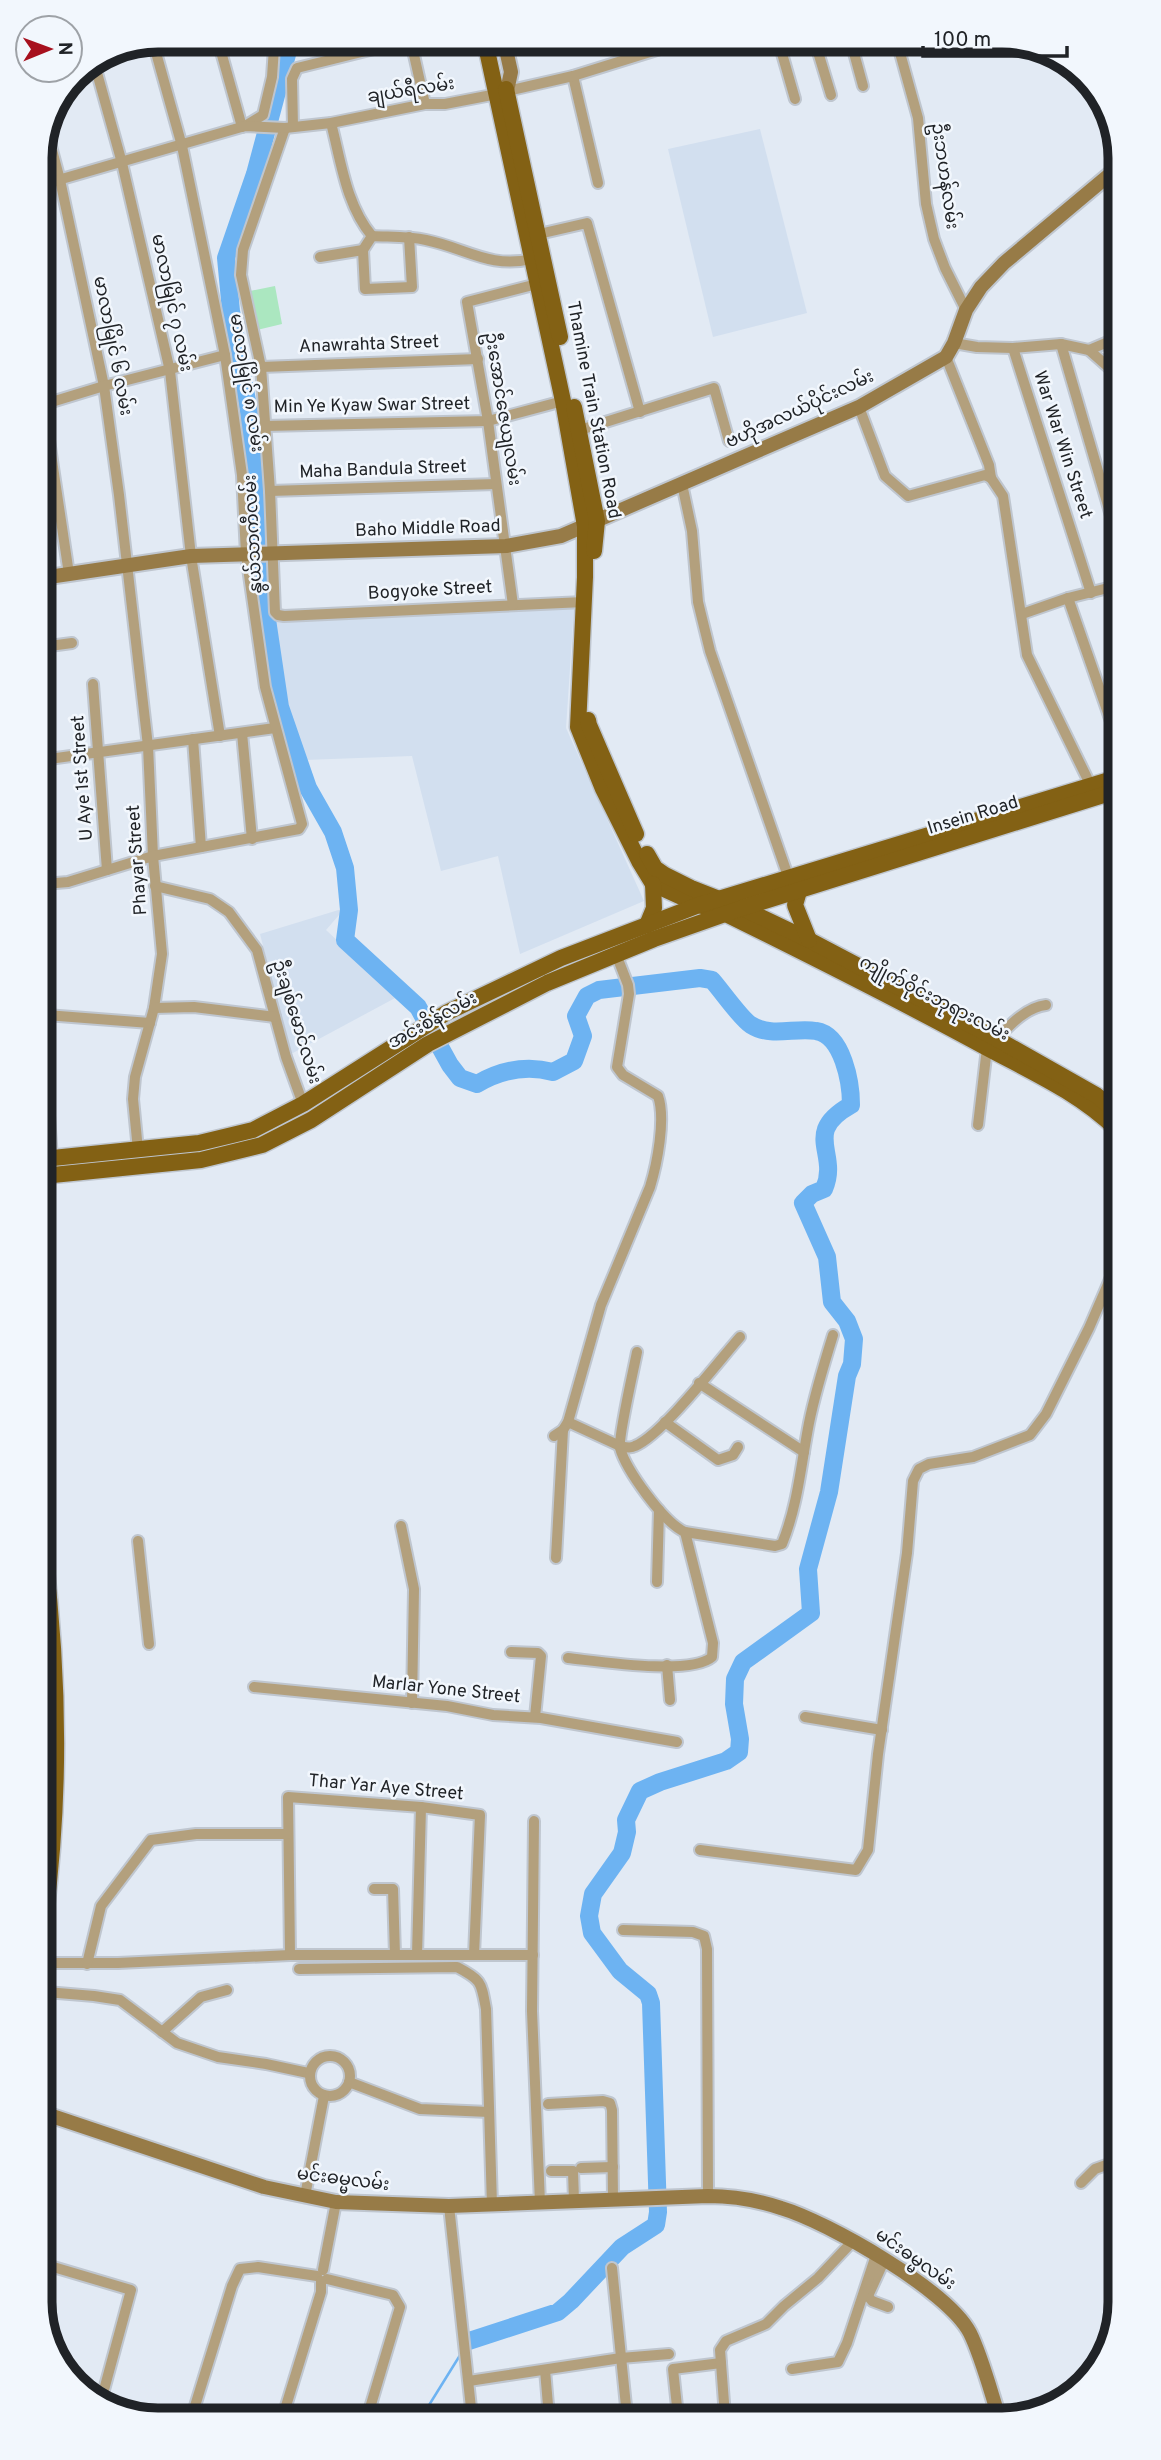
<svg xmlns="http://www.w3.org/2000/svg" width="1161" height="2460" font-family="Overpass,'Noto Sans Myanmar',sans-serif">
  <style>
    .built { fill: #d2dfef }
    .green { fill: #abe7c0 }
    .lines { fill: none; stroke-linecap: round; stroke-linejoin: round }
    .stream { stroke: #6db3f2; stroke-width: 2.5 }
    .river { stroke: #6db3f2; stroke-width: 18 }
    .street-casing { stroke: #bfc6cf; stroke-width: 14 }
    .secondary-casing { stroke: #bfc6cf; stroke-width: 18 }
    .primary-casing { stroke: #bfc6cf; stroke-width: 19 }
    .street { stroke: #b3a07d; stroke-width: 10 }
    .secondary { stroke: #977b47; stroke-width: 14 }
    .primary { stroke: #836114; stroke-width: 16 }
    .labels { text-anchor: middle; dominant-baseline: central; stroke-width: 5; stroke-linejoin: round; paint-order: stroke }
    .street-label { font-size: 18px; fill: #202327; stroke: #f2f7fd }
    .rim { fill: none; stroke: #202327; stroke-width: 9 }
  </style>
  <rect width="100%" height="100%" fill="#e2eaf4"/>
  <g class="built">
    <polygon points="760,129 807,313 713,337 668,149"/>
    <polygon points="574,608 566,728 644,901 520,954 498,856 441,871 412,756 305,760 286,708 271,621"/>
    <polygon points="345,908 326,930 397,997 291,1054 260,934"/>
  </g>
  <polygon class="green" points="275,286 282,324 257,330 250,291"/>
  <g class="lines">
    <polyline class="stream" points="421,2418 462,2352"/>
    <path class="river" d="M 289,47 L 255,174 L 226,258 L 231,311 L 249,412 L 261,579 L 280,707 L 308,788 L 333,832 L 345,868 L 349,910 L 345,940 L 418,1007 L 450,1065 L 460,1078 L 477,1084 C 501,1070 527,1065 553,1072 L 574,1061 L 583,1036 L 576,1016 L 587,996 L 599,990 L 700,978 L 712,980 C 721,990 741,1019 751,1025 C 772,1038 795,1027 816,1031 C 843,1035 851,1083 851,1105 C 801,1133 840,1153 824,1189 L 812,1194 L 803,1203 L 827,1257 L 832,1302 L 847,1321 L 854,1339 L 852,1364 L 847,1376 L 829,1492 L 808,1569 L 811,1613 L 743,1662 L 735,1679 L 734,1704 L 740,1739 L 739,1752 L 726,1761 L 660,1782 L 640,1791 L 626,1820 L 627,1832 L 622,1853 L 593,1894 L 589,1916 L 592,1933 L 620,1971 L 648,1994 L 651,2003 L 658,2212 L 656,2225 L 622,2247 L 571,2301 L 558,2312 L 469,2341"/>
    <g class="street-casing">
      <g id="street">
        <polyline points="815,42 831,95"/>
        <polyline points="851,42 863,86"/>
        <polyline points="897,42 918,118 926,204 934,239 945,268 966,310"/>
        <polyline points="779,43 795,99"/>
        <polyline points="412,46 425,104"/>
        <polyline points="220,48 242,127"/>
        <polyline points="94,62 122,163 170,371 191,556 220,736"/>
        <polyline points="573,76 598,183"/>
        <polyline points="507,91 573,76 676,44"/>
        <path d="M 331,123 C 341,161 346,205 372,236"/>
        <polyline points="245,126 263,115 272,77 274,48"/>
        <polyline points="293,127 292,79 297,68 382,47"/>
        <polyline points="285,128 243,250 241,275 261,367 270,491 275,612 278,615 284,616 584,602"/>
        <polyline points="48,135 60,180 104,386 119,495 148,746 153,856 162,954 154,1008 135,1077 133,1099 138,1150"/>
        <polyline points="41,185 245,126 285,128 331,123 425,104 445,104 497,94"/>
        <polyline points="539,234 587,223 640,412"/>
        <path d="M 372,236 C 390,237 408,236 426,240 C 466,248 490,269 532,259"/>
        <polyline points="372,236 363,250 365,289 412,287 409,237"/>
        <polyline points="320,257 363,250"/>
        <polyline points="954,343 977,347 1013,348 1061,344 1089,350 1115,373"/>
        <polyline points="1061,344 1116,533"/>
        <polyline points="1013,348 1091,593"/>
        <polyline points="1089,350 1115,339"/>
        <polyline points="946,357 989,465 991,478"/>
        <polyline points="261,367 478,359"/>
        <polyline points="41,387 69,574"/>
        <polyline points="45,404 104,386 225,355"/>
        <polyline points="859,407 885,476 908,496 985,475 991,478 1003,496 1027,655 1091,786"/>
        <polyline points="265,426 488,421 563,401"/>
        <polyline points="580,430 714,388 729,441"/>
        <polyline points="682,484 692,531 698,602 710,651 789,879"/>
        <polyline points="270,491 496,484"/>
        <polyline points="1068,598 1116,736"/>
        <polyline points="513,605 488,421 467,302 537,284"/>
        <polyline points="1022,614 1068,598 1116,586"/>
        <polyline points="42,647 72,643"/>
        <polyline points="93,684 107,870"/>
        <polyline points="242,733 252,839"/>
        <polyline points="193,739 201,847"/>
        <polyline points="42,760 275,728"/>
        <polyline points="1109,794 1116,827"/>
        <polyline points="42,864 47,932 47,1088 52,1158"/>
        <polyline points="44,884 68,882 153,856 299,829 302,824 265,687 246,554 242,475 225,355 182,146 155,49"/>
        <polyline points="155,886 210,899 229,912 257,950 286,1057 303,1104"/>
        <polyline points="154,1008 194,1007 275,1017"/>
        <polyline points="46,1015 150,1023"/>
        <path d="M 997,1039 C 1009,1025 1027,1007 1046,1005"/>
        <polyline points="978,1125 987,1048"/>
        <path d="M 637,1352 C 634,1368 618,1437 620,1448 C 626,1470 664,1523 685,1532 L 775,1546 L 782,1544 C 798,1505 801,1464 809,1423 C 815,1393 824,1364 833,1335"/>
        <polyline points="699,1383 804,1452"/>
        <path d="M 568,1422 L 620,1446 C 625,1447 630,1449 635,1446 C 662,1435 718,1362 740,1337"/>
        <polyline points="665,1422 718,1460 733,1455 738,1447"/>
        <path d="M 554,1436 L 563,1430 L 568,1422 L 601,1305 L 650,1187 C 657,1164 666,1119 658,1096 L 623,1075 L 617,1067 L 629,994 L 628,985 L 616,954"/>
        <polyline points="401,1526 414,1589 412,1703"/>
        <polyline points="138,1541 149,1644"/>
        <polyline points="556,1558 563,1430"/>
        <polyline points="657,1582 659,1510"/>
        <polyline points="511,1652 538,1653 541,1656 535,1717"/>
        <path d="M 568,1658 C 597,1661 690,1676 712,1657 L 713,1643 L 685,1532"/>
        <polyline points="667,1665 670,1700"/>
        <polyline points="254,1687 447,1706 493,1715 541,1718 677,1742"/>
        <polyline points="805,1717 882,1730"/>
        <polyline points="534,1821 532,2011 540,2203"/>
        <polyline points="700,1850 856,1870 868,1850 878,1754 907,1553 913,1481 919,1469 929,1464 973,1457 1030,1435 1046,1414 1089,1328 1118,1261"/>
        <polyline points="374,1889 393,1889 395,1955"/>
        <polyline points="623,1930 693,1932 704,1936 707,1949 708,2196"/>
        <polyline points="290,1955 288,1797 421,1807 480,1815 474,1955"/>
        <polyline points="417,1955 421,1807"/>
        <polyline points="46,1963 118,1963 290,1955 533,1955"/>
        <polyline points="87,1964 101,1906 151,1840 196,1834 287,1834"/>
        <path d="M 299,1969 L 457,1967 C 482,1980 481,1982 486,2009 L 492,2205"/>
        <polyline points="46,1992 94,1996 120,2000 177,2043 218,2057 266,2064 308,2073"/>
        <polyline points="162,2032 201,1997 227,1990"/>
        <circle cx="330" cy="2076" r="20"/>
        <polyline points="349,2082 420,2109 489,2112"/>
        <polyline points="548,2104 603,2101 610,2103 612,2110 613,2199"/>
        <polyline points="581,2168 613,2167"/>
        <polyline points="551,2171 573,2171 574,2201"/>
        <polyline points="1081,2183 1095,2169 1120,2160"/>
        <polyline points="305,2196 324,2096"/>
        <polyline points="449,2206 472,2417"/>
        <polyline points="884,2261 868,2296 872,2301 888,2307"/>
        <polyline points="612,2268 627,2416"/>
        <polyline points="323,2270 336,2202"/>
        <polyline points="46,2275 50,2266 131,2290 101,2401"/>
        <polyline points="327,2279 393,2295 400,2307 367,2418"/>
        <polyline points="792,2369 838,2362 847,2343 876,2255"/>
        <polyline points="545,2370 549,2417"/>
        <polyline points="469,2381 621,2358 669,2354"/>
        <polyline points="678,2416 673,2369 721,2363"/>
        <polyline points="725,2416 720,2350 726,2341 766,2324 784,2306 818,2278 852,2242"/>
        <polyline points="191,2419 232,2286 240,2269 258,2267 317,2276"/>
        <polyline points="282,2419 321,2292 321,2281"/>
      </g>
    </g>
    <g class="secondary-casing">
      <g id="secondary">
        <polyline points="505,45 511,72 507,91"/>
        <polyline points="42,578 191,556 506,546 561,536 859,407 946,357 954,343 966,310 981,287 1004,263 1115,170"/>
        <path d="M 46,2114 L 264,2187 L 336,2202 L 449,2206 L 708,2196 C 734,2196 757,2200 781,2208 C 828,2222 948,2290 970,2333 C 981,2355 990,2389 998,2414"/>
      </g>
    </g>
    <g class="primary-casing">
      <g id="primary">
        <path d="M 486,46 L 563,401 L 585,526 L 585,577 L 578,727 L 603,789 L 639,861 L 653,884 L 699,905 L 726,914 C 813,957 901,1001 987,1048 C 1032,1072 1081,1094 1117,1130"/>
        <polyline points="506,89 560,337"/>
        <polyline points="574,407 597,521 594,551"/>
        <polyline points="588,720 589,725 636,834"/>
        <polyline points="647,854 655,868 665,875 691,888 742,908 809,940 997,1039 1096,1095 1117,1112"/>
        <polyline points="799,891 795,905 809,940"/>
        <polyline points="647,925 654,908 653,884"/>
        <polyline points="43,1159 199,1143 253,1130 303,1104 446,1013 561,958 699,905 1116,778"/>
        <polyline points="43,1176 201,1160 262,1145 311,1120 428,1044 547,983 654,939 742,908 1116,791"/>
        <path d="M 44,1552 C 59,1673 61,1795 45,1916"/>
      </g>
    </g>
    <use href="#street" class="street"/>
    <use href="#secondary" class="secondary"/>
    <use href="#primary" class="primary"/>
  </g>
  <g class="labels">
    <g class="street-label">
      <text transform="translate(411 91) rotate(-9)">ချယ်ရီလမ်း</text>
      <text transform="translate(944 176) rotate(82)">ဦးဘဟန်လမ်း</text>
      <text transform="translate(171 303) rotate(78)">မာလာမြိုင် ၇ လမ်း</text>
      <text transform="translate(369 345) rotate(-2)">Anawrahta Street</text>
      <text transform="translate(112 346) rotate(79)">မာလာမြိုင် ၆ လမ်း</text>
      <text transform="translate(246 383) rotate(81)">မာလာမြိုင် ၈ လမ်း</text>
      <text transform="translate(372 406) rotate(-1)">Min Ye Kyaw Swar Street</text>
      <text transform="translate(502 409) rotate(81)">ဦးအောင်ဇေယျလမ်း</text>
      <text transform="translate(593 410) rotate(79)">Thamine Train Station Road</text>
      <text transform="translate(800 410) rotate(-25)">ဗဟိုအလယ်ပိုင်းလမ်း</text>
      <text transform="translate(1062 445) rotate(72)">War War Win Street</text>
      <text transform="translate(383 470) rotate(-2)">Maha Bandula Street</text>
      <text transform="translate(428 529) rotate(-2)">Baho Middle Road</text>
      <text transform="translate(254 534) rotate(-93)">နွယ်သာကီလမ်း</text>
      <text transform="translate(430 591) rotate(-3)">Bogyoke Street</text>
      <text transform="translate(83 778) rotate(-94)">U Aye 1st Street</text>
      <text transform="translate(973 816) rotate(-17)">Insein Road</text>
      <text transform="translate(138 860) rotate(-94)">Phayar Street</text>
      <text transform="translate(934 999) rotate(27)">ကျိုက်ဝိုင်းဘုရားလမ်း</text>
      <text transform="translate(433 1021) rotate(-29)">အင်းစိန်လမ်း</text>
      <text transform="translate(296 1022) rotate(73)">ဦးချစ်မောင်လမ်း</text>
      <text transform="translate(446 1690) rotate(6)">Marlar Yone Street</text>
      <text transform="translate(386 1788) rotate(5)">Thar Yar Aye Street</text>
      <text transform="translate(343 2180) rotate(7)">မင်းဓမ္မလမ်း</text>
      <text transform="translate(915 2260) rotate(35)">မင်းဓမ္မလမ်း</text>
    </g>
  </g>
  <path d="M0 0H1161V2460H0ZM158 52H1002A106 106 0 0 1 1108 158V2302A106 106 0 0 1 1002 2408H158A106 106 0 0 1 52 2302V158A106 106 0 0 1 158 52Z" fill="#f2f7fd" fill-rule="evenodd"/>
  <path class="rim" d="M158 52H1002A106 106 0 0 1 1108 158V2302A106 106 0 0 1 1002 2408H158A106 106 0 0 1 52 2302V158A106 106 0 0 1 158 52Z"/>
  <g transform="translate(49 49) rotate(89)"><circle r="33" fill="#f2f7fd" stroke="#9ea2a7" stroke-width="2"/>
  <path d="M0-5L12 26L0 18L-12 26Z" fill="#a7101e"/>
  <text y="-10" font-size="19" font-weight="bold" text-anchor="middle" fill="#202327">N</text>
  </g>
  <path d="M923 46v10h144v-10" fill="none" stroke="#202327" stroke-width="3.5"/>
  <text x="934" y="46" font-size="21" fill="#202327" stroke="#f2f7fd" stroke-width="5" paint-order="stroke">100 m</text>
</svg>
